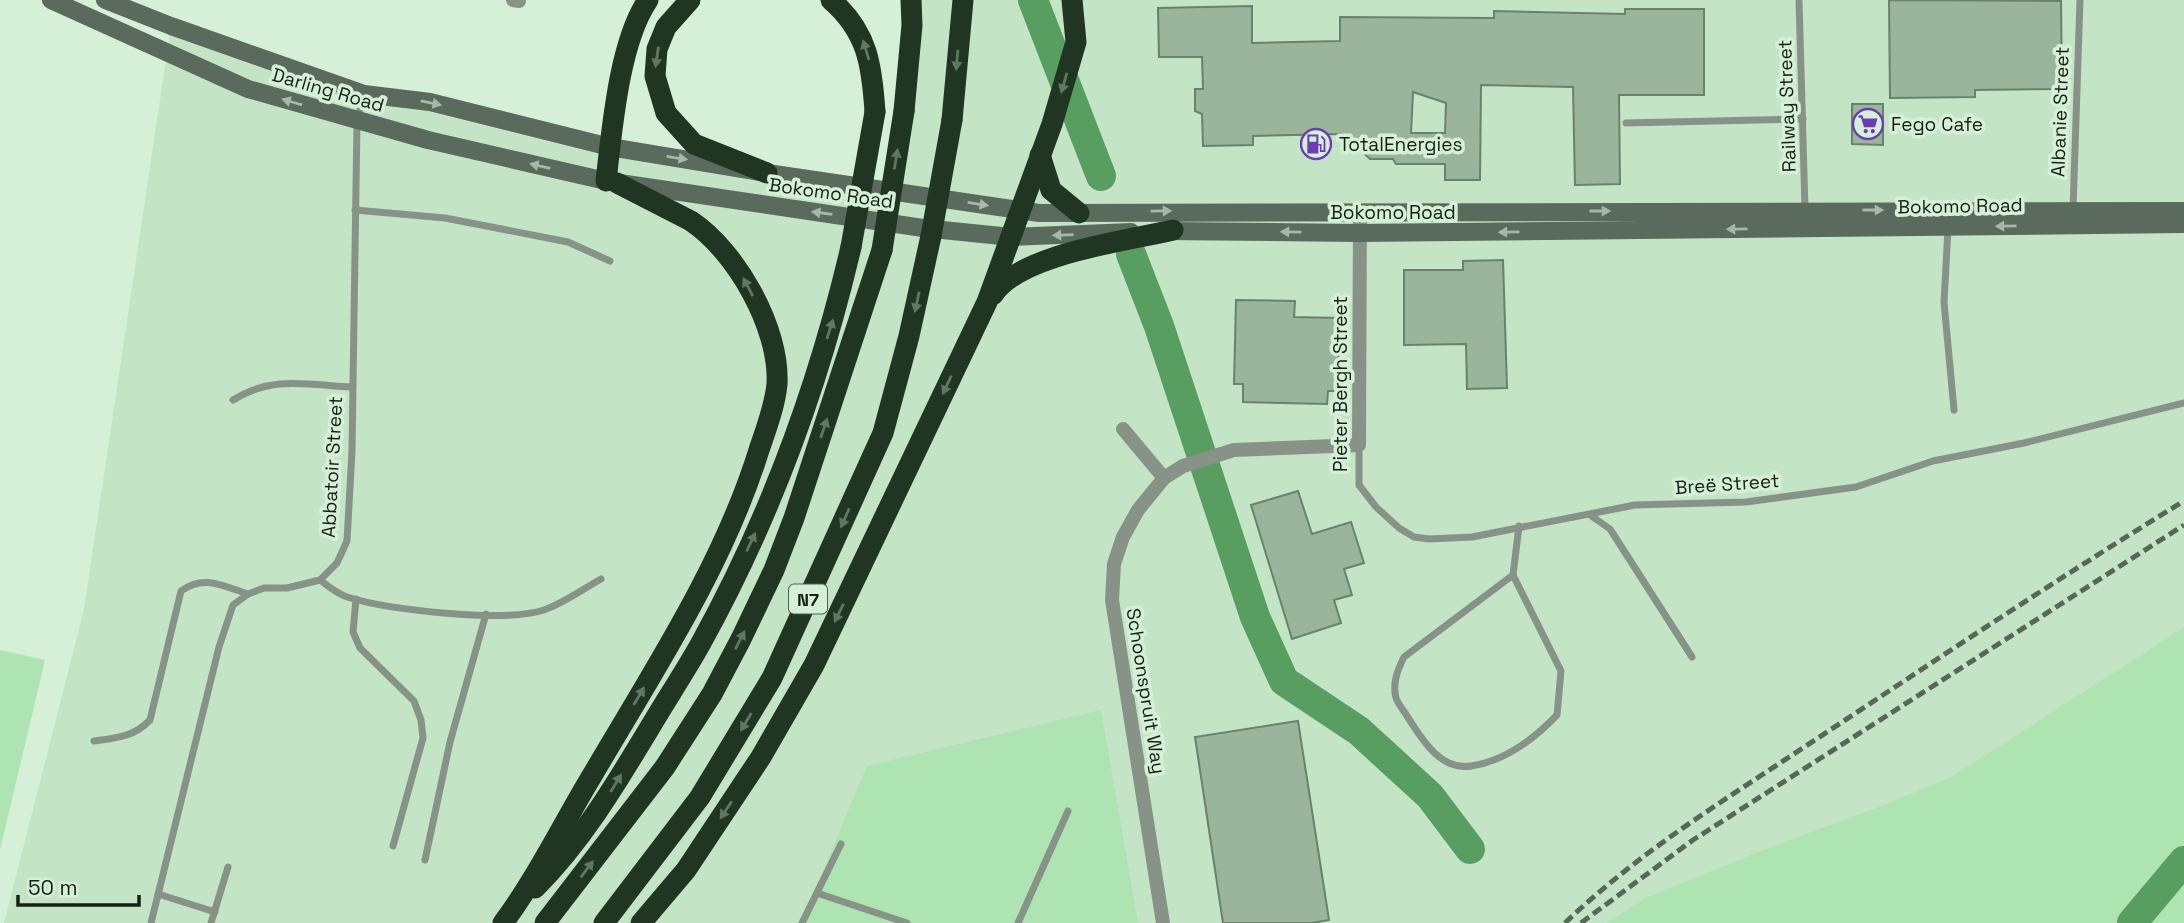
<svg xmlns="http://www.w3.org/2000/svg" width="2184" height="923" font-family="'Space Grotesk',sans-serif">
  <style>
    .built { fill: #c4e4c6 }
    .green { fill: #aee3b2 }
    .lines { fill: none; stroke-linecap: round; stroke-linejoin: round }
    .river { stroke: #589e61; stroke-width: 30 }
    .building { fill: #9bb59d; stroke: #6a826c; stroke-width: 2; fill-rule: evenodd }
    .service { stroke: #889388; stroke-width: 7 }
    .minor { stroke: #889388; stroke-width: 14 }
    .secondary { stroke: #5a6a5c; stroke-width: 18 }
    .motorway { stroke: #203623; stroke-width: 21 }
    .rail { stroke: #586759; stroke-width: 5; stroke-dasharray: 10 5; stroke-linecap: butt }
    .motorway-bridge { stroke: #203623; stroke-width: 21 }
    .oneway { fill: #607762 }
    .oneway2 { fill: #a4baa6 }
    .labels { text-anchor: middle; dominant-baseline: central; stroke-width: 7; stroke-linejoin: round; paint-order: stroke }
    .shield { fill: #d6f0d7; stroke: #4f5e50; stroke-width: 2 }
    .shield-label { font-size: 18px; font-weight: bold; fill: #151f16 }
    .street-label { font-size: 19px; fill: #151f16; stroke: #d6f0d7 }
    .poi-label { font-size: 19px; fill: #151f16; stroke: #d6f0d7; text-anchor: start }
  </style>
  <rect width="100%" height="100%" fill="#d6f0d7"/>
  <polygon class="built" points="911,0 2184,0 2184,627 1951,777 1885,805 1760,851 1645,898 1606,923 4,923 84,609 171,26 364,94 610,147 887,190"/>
  <g class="green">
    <polygon points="2184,627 2184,923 1606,923 1645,898 1760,851 1884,805 1951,777"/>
    <polygon points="0,650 45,660 0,850"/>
    <polygon points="1101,710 1138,923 801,923 867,766"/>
  </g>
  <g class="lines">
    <g class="river">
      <polyline points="1033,0 1101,176"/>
      <polyline points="1131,254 1159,326 1255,617 1284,681 1359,731 1430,796 1470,849"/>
      <polyline points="2132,923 2184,861"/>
    </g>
  </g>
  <g class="building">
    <polygon points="1889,0 2061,1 2062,89 1975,90 1975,97 1890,98"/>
    <path d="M 1252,6 L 1252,43 L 1340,41 L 1340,17 L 1494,18 L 1494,11 L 1625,14 L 1625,9 L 1704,9 L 1704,95 L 1619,95 L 1620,184 L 1575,185 L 1573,87 L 1481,85 L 1480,180 L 1445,180 L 1445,164 L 1396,164 L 1393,159 L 1370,159 L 1342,134 L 1253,136 L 1253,145 L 1203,146 L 1202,114 L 1195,111 L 1195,89 L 1203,89 L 1202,57 L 1159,57 L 1158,8 ZM 1413,92 L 1446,103 L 1445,133 L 1411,133 Z"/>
    <polygon points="1852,104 1883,104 1883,145 1852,144"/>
    <polygon points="1503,260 1507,388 1467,389 1466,344 1404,345 1404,270 1463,270 1463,261"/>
    <polygon points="1236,300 1295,301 1294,317 1339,318 1338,391 1328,391 1327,404 1243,402 1243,384 1234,384"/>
    <polygon points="1298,491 1312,534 1351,522 1364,563 1344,569 1352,595 1334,600 1341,623 1292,639 1251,505"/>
    <polygon points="1298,721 1329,920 1312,923 1223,923 1195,737"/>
  </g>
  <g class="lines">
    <g class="service">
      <polyline points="1799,0 1805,209"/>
      <polyline points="1626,123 1803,119"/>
      <polyline points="2073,209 2080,0"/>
      <polyline points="355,210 445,218 568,242 610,261"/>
      <polyline points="1948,229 1944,302 1954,410"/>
      <path d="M 233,400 C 273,375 308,385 352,387"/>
      <polyline points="1359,445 1359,485 1376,507 1399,528 1414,537 1429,539 1472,537 1635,505 1746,502 1856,487 1933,461 2024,443 2184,403"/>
      <polyline points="1590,515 1610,529 1692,657"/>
      <path d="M 1513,575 L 1561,671 L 1557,715 C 1534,739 1506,761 1471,766 C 1440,771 1421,738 1407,716 C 1404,711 1398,704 1396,698 C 1392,683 1398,669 1404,657 Z"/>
      <polyline points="1513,575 1519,526"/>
      <path d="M 320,580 C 328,586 337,594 347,597 C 389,610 504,623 544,610 C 564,603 583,589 601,579"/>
      <polyline points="356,599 353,632 360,648 414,701 421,720 423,738 393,846"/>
      <path d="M 94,741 C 116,738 134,737 150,720 L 181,591 C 204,574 223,586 248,594"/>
      <polyline points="425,860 450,742 486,614"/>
      <polyline points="817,893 907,923"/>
      <polyline points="158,894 215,912"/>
      <polyline points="151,923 219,647 233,605 248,594 264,588 287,588 320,580 337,563 347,541 352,451 357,121 364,95"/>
      <polyline points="211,923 228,867"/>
      <polyline points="802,923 841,844"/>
      <polyline points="1018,923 1068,811"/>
    </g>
    <g class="minor">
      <polyline points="513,0 519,1"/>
      <polyline points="1123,429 1164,478"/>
      <polyline points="1163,923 1112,600 1114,564 1123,537 1138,510 1164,478 1183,466 1234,450 1359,445 1360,211"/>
    </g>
    <g class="secondary">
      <polyline points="51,0 248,89 428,140 606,181 923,228 1011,237 1131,232"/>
      <polyline points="105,0 171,26 364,94 430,102 610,147 767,173 1039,213 2184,211"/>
      <polyline points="1162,231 1359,233 2184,224"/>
    </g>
    <g class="motorway">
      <polyline points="690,0 666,27 657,49 655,76 666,113 694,144 767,173"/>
      <path d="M 831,0 C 868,32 872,66 875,112"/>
      <polyline points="904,111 912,25 911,0"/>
      <polyline points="952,120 963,0"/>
      <polyline points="1040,155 1051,190 1079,213"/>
      <path d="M 606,181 C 612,130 619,42 648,0"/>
      <path d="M 993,295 C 1019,254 1126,241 1173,230"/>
      <path d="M 535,888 C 583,840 617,782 652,724 C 668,697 686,670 701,643 C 769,520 819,384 851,247"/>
      <path d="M 503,923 C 536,879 564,822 593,774 C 654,670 723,566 759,450 C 766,429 775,406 777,384 C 780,328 736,251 691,221 L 617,183"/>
      <polyline points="545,923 665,767 712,694 741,639 774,570 794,518 882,250"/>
      <polyline points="604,923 700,797 772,678 883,433 909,336 931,236"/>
      <polyline points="641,923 686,870 761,757 814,665 987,302 1052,124 1076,42 1072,0"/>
    </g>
    <g class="rail">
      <path d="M 1565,923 C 1641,850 1731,796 1818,738 C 1939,658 2060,577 2184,501"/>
      <polyline points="1581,923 1693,840 2184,525"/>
    </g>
    <g class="motorway-bridge">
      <polyline points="931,236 952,120"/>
      <polyline points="851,247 875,112"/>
      <polyline points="882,250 904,111"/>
    </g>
  </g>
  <defs><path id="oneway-solid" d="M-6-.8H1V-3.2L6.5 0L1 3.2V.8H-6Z" transform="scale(1.75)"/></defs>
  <g class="oneway">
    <use href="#oneway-solid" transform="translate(866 50) rotate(-107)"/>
    <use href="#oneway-solid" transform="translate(657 57) rotate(98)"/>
    <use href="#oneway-solid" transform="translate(957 60) rotate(95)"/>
    <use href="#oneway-solid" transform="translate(1064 83) rotate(106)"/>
    <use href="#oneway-solid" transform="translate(896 159) rotate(-81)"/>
    <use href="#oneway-solid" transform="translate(748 287) rotate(-118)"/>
    <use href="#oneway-solid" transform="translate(917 302) rotate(102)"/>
    <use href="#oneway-solid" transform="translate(830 329) rotate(-72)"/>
    <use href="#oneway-solid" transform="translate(947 385) rotate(115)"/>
    <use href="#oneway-solid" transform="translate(824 428) rotate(-71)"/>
    <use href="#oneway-solid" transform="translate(845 518) rotate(114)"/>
    <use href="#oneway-solid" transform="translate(751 542) rotate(-65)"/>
    <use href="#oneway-solid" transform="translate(839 613) rotate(116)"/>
    <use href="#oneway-solid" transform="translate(740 640) rotate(-63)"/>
    <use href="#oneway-solid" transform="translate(639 696) rotate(-59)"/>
    <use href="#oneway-solid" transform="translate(746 722) rotate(121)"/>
    <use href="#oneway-solid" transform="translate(616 783) rotate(-59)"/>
    <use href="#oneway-solid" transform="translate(726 810) rotate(124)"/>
    <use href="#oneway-solid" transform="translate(587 869) rotate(-53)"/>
  </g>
  <g class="oneway2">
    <use href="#oneway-solid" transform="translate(292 102) rotate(-164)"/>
    <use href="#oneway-solid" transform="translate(431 103) rotate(11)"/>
    <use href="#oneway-solid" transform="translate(677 158) rotate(9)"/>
    <use href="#oneway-solid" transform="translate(540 166) rotate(-167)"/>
    <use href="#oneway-solid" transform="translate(978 204) rotate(9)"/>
    <use href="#oneway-solid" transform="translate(1873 210)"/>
    <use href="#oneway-solid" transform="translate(1161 211) rotate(-1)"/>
    <use href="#oneway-solid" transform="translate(1600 211)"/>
    <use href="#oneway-solid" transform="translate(822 213) rotate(-172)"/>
    <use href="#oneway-solid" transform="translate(2006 226) rotate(179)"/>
    <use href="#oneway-solid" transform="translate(1737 229) rotate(179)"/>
    <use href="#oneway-solid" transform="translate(1291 232) rotate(-179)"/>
    <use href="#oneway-solid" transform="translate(1509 232) rotate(179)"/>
    <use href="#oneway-solid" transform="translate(1063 235) rotate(178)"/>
  </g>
  <defs>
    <g id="supermarket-ring" transform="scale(1.575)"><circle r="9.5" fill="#d6f0d7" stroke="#6b3cb3" stroke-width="1.5"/><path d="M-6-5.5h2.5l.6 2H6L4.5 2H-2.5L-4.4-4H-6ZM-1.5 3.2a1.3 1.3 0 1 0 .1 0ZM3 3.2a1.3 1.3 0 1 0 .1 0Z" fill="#6b3cb3"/></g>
    <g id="fuel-ring" transform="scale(1.575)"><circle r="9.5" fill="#d6f0d7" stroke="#6b3cb3" stroke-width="1.5"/><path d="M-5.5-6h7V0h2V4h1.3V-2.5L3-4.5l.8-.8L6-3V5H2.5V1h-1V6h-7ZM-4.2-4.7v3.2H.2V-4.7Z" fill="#6b3cb3"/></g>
  </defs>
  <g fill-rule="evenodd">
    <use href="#supermarket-ring" x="1868" y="124"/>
    <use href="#fuel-ring" x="1316" y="144"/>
  </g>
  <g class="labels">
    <rect class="shield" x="789" y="584.5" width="38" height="29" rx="5"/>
    <g class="shield-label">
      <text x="808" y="599">N7</text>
    </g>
    <g class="street-label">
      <text transform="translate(328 90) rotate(16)">Darling Road</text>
      <text transform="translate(1787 106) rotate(-92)">Railway Street</text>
      <text transform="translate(2060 112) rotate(-88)">Albanie Street</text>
      <text transform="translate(831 193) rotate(8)">Bokomo Road</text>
      <text transform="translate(1960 206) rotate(-1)">Bokomo Road</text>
      <text x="1393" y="212">Bokomo Road</text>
      <text transform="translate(1340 384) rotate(-90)">Pieter Bergh Street</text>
      <text transform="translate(332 467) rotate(-87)">Abbatoir Street</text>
      <text transform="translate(1727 484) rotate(-4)">Breë Street</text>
      <text transform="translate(1146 691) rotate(81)">Schoonspruit Way</text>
    </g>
    <g class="poi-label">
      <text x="1891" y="124">Fego Cafe</text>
      <text x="1339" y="144">TotalEnergies</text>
    </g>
  </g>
  <path d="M18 895v10h121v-10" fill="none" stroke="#151f16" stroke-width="3.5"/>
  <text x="28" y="895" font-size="21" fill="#151f16" stroke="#d6f0d7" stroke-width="5" paint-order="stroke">50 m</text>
</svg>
